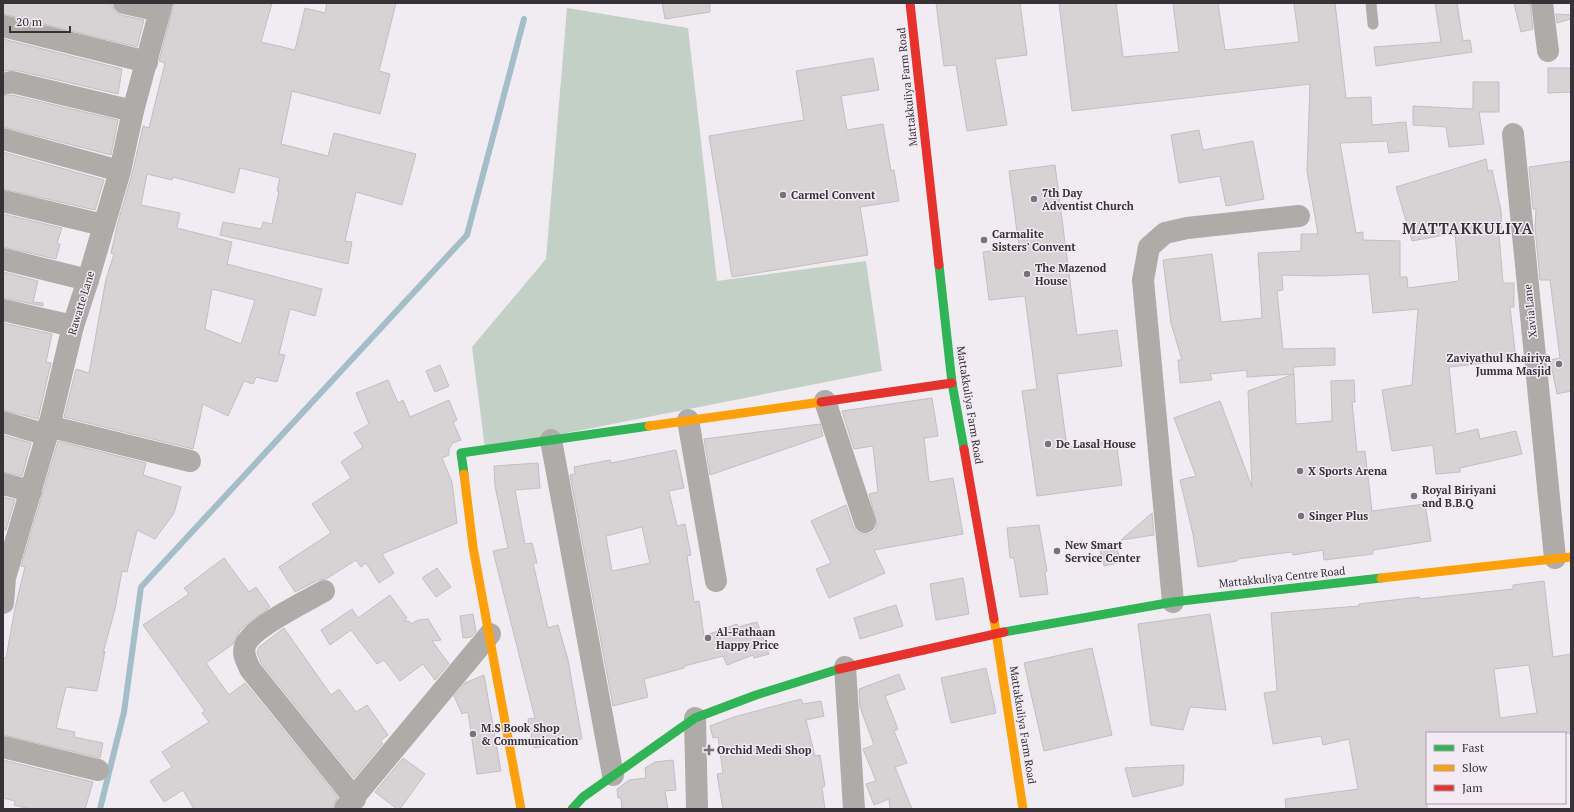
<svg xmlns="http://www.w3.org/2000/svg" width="1574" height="812" font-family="'PT Serif',serif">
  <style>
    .forest { fill: #c2d0c5 }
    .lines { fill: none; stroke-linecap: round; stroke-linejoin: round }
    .stream { stroke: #a4bec9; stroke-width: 6 }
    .building { fill: #d7d3d5; stroke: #c3bec0; fill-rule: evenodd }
    .lane { stroke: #afaba9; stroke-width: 11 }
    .street { stroke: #afaba9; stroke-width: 22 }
    .fast { stroke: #30b455; stroke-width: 9 }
    .slow { stroke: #ff9f0a; stroke-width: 9 }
    .jam { stroke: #e5322d; stroke-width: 9 }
    .poi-dot { fill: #777378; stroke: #f3eaf4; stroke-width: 1.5 }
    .labels { text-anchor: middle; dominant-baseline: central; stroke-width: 3; stroke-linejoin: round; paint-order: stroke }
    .street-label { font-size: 11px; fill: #363236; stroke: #f3eaf4 }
    .poi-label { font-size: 11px; font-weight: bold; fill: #363236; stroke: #f3eaf4; text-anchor: start }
    .district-label { font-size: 15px; font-weight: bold; letter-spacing: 1px; fill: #363236; stroke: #f3eaf4 }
  </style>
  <rect width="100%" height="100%" fill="#f1ecf2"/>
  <polygon class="forest" points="567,8 688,28 717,281 866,261 882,371 485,449 472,347 546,259"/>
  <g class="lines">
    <polyline class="stream" points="100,809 124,712 141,587 467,235 524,19"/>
  </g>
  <g class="building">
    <polygon points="3,3 111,3 115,12 121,15 144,20 137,47 3,14"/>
    <path d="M 174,3 L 272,3 L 261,42 L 295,50 L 305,8 L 325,13 L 327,3 L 396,3 L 379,71 L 390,74 L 380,114 L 292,91 L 281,144 L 328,156 L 334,133 L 416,154 L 402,205 L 356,192 L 345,241 L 352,242 L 348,264 L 220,235 L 223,222 L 261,229 L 263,222 L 272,224 L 279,191 L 277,191 L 280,178 L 240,168 L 234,193 L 173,177 L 172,180 L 147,174 L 141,205 L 180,213 L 177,228 L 232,242 L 227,264 L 322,289 L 315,316 L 290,309 L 279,354 L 285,355 L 277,382 L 256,377 L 253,384 L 244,381 L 228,416 L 203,404 L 193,449 L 64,417 L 76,369 L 89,373 L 106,279 L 114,254 L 111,253 L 118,222 L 132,174 L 143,126 L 149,128 L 165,63 L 159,61 ZM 212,289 L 255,300 L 241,344 L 205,329 Z"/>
    <polygon points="662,3 710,3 710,12 665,19"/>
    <polygon points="936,3 1020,3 1027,55 995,59 1007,125 967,131 956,65 944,66"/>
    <polygon points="1059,3 1116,3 1123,57 1179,52 1173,3 1218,3 1225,50 1299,42 1294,3 1335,3 1346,98 1371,97 1372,125 1406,122 1409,151 1389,153 1387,141 1340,143 1356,233 1363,232 1363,240 1400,241 1400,277 1407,277 1408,288 1459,281 1455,233 1412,241 1396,187 1486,159 1488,171 1492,170 1501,210 1502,234 1499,234 1503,283 1514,283 1514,307 1510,307 1516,360 1449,367 1456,434 1478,429 1480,439 1516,431 1522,454 1460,468 1460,472 1436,474 1433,445 1392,451 1382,390 1412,385 1418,309 1373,313 1369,274 1320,276 1282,275 1283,290 1277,291 1283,349 1335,348 1335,365 1293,367 1294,374 1247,377 1247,370 1210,374 1212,380 1180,383 1178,360 1182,360 1171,323 1163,260 1212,254 1221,322 1262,318 1258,253 1301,251 1301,234 1318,234 1307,171 1310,84 1072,111"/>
    <polygon points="1435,3 1457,3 1463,41 1470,40 1472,52 1376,66 1374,47 1441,42"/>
    <polygon points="1514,3 1530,3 1533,29 1521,32"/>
    <polygon points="1556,14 1571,15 1571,19 1557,23"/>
    <polygon points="3,39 122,69 118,94 15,70 3,71"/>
    <polygon points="873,58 879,90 841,96 847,130 883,124 891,171 894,170 899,201 860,207 868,255 732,277 709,136 804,120 796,71"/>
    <polygon points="1548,68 1571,68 1571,92 1548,93"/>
    <polygon points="1473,82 1499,82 1499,112 1479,112 1484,144 1449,147 1446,127 1413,125 1413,106 1473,109"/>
    <polygon points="12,95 118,120 111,155 3,127 3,96"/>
    <polygon points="1199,130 1203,150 1253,141 1264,199 1226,206 1220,176 1179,183 1171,135"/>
    <polygon points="3,152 104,180 95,210 3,189"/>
    <polygon points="1571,161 1571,391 1557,394 1550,360 1560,358 1550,280 1540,280 1535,228 1536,209 1533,209 1529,167"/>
    <polygon points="1055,165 1077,335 1117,330 1122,366 1057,374 1067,447 1116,441 1122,485 1037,496 1022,391 1037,389 1025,296 989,300 983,252 1019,247 1009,171"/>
    <polygon points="3,214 62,228 57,243 60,244 56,259 3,247"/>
    <polygon points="3,272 38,281 33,302 43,303 43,306 3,298"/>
    <polygon points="3,323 52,334 46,362 51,363 38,419 3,410"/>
    <polygon points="440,365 449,386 435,392 426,371"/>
    <polygon points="1294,374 1296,424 1332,421 1331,381 1354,380 1355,402 1352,402 1357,452 1365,451 1372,511 1425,504 1431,541 1373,550 1373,554 1324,560 1323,550 1293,555 1292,552 1237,559 1237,561 1198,567 1193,534 1180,480 1196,476 1174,418 1220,401 1252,487 1248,391"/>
    <polygon points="388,380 398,403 403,400 410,417 449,400 457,420 453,422 461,440 453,443 449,449 449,455 442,458 452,482 457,523 382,554 394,573 379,583 366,563 361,567 356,560 326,579 318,580 295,592 279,567 331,533 312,504 351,478 341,462 363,447 354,433 369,424 356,393"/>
    <polygon points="932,398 938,436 924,438 929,482 953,478 963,534 874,550 885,573 829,598 816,569 831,563 811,521 846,505 853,526 857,532 863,534 869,534 875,530 877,524 869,494 878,492 873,446 854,449 842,411"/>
    <polygon points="820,424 823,436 710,475 704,439"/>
    <polygon points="3,435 31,443 22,476 3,472"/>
    <polygon points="58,441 146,463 143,475 181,487 174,513 155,539 137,530 127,572 122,571 115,609 103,653 105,651 97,691 66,687 56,728 75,732 74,737 103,743 100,758 3,735 3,658 6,658 15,608 25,567 21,566"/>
    <path d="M 676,450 L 684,488 L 669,491 L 677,526 L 685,524 L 691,555 L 687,556 L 694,602 L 699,601 L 704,636 L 737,624 L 738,627 L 757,622 L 769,654 L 754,658 L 753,655 L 727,665 L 723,656 L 684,666 L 684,668 L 644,679 L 648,697 L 613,706 L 570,475 L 575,474 L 574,467 L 610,460 L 611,463 ZM 642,527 L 650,563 L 612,571 L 606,536 Z"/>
    <polygon points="538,463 540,488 515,490 525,544 532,543 537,563 533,563 548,628 558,625 568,660 582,739 534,748 528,719 535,718 493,551 508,548 495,486 494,466"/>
    <polygon points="3,497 15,500 6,530 3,530"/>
    <polygon points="1152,513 1154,535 1121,540"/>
    <polygon points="1039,525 1047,571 1045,572 1048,594 1020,597 1014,558 1010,558 1007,528"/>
    <polygon points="1115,542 1121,562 1104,566 1099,547"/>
    <polygon points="224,558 249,592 256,587 270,607 240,630 233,644 206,663 229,695 245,683 338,797 333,806 333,809 194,809 183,790 164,802 150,781 172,767 162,752 209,722 202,713 205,711 143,625 189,594 184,588"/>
    <polygon points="437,568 451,587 436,597 422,578"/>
    <polygon points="963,578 969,614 936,620 930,584"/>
    <path d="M 1544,581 L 1553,657 L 1571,654 L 1571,733 L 1427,733 L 1427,809 L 1286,809 L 1285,799 L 1358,789 L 1349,739 L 1323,745 L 1321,736 L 1273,744 L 1264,693 L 1277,691 L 1271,613 L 1359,606 L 1359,604 L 1419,597 L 1420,599 L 1513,589 L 1513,585 ZM 1529,665 L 1537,713 L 1500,718 L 1494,669 Z"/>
    <polygon points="390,595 407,618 403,621 409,621 411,624 418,620 428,619 441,640 432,641 449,664 435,680 423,664 400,681 384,660 377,664 351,630 330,645 321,630 352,609 358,618"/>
    <polygon points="896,605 903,626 860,639 854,618"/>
    <polygon points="473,614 476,632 471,637 463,638 460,616"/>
    <polygon points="1210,614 1226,710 1190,707 1183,730 1151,725 1138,624"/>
    <polygon points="284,628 331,695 339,689 356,712 367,705 388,735 380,741 383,743 354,778 261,663 257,652 259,647"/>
    <polygon points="1092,648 1112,735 1044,751 1024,663"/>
    <polygon points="986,668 996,713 951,723 941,678"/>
    <polygon points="899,674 905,689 885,696 898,729 894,731 907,763 895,767 912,809 890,809 889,799 874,805 866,784 876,781 863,749 874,745 860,707 859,689"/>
    <polygon points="484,675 501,771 477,774 468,712 462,714 454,696 466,682 467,684 467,682"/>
    <polygon points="801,699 803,704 821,701 824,716 806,720 815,756 820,755 825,786 822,787 825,809 723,809 717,774 723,773 718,737 713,738 710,726 734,717"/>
    <polygon points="403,758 425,774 400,809 397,809 375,792"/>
    <polygon points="3,760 93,782 85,809 30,809 14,805 15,801 3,798"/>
    <polygon points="673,760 676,790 665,791 668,809 622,809 621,798 618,798 617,789 629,780 646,778 645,768 655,762"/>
    <polygon points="1184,765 1183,785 1133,797 1125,768"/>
  </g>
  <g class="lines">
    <polyline class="lane" points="1371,3 1373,24"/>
    <g class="street">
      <polyline points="124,3 160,11"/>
      <polyline points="1542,3 1548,51"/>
      <polyline points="3,26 147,62"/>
      <polyline points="3,84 12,82 133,111"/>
      <polyline points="1513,134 1555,558"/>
      <polyline points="3,139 120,171"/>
      <polyline points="3,201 103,225"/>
      <polyline points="3,259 88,280"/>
      <polyline points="3,310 73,326"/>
      <polyline points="825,401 865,522"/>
      <polyline points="688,420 716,581"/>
      <polyline points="3,422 47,435"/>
      <polyline points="48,426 190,461"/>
      <polyline points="551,440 613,775"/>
      <polyline points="3,484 31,491"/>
      <path d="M 324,591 C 307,601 250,628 245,646 C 242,655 247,661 250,669 L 355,799"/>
      <polyline points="1173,602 1143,280 1149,247 1165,233 1187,228 1299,216"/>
      <polyline points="3,603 5,578 47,435 73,326 88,280 120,171 133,111 162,3"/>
      <polyline points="845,667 854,809"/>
      <polyline points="695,718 697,809"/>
      <polyline points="3,747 98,770"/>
      <polyline points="345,808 490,634"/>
    </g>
    <g class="fast">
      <polyline points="939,265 952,383 964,449"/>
      <polyline points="464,474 461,453 649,426"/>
      <polyline points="1004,632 1173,602 1381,578"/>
      <polyline points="572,809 583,797 695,718 756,695 839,669"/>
    </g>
    <g class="slow">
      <polyline points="649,426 821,402"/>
      <polyline points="464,474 473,547 521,809"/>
      <polyline points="1381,578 1571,557"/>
      <polyline points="994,619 1023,809"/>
    </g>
    <g class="jam">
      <polyline points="910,3 939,265"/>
      <polyline points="821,402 952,383"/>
      <polyline points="964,449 994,619"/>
      <polyline points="839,669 1004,632"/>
    </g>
  </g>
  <g class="poi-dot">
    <circle cx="783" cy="195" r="4"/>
    <circle cx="1034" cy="199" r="4"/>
    <circle cx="984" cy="240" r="4"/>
    <circle cx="1027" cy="274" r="4"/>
    <circle cx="1559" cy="364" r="4"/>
    <circle cx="1048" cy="444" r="4"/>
    <circle cx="1300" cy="471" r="4"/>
    <circle cx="1414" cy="496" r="4"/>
    <circle cx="1301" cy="516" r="4"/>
    <circle cx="1057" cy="551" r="4"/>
    <circle cx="708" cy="638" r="4"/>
    <circle cx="473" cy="734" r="4"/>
    <path d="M707 744h4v4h4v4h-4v4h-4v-4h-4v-4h4z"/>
  </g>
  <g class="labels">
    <g class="street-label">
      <text transform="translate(907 87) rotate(-96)">Mattakkuliya Farm Road</text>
      <text transform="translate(81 303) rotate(-73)">Rawatte Lane</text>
      <text transform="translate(1530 311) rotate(-96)">Xavia Lane</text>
      <text transform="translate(970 405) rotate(81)">Mattakkuliya Farm Road</text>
      <text transform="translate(1282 577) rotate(-6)">Mattakkuliya Centre Road</text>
      <text transform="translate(1023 725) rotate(81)">Mattakkuliya Farm Road</text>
    </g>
    <g class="poi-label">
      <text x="1042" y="193">7th Day<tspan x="1042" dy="13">Adventist Church</tspan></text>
      <text x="791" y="195">Carmel Convent</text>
      <text x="992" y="234">Carmalite<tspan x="992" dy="13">Sisters' Convent</tspan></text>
      <text x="1035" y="268">The Mazenod<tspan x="1035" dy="13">House</tspan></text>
      <text x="1551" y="358" text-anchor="end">Zaviyathul Khairiya<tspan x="1551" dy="13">Jumma Masjid</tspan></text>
      <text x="1056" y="444">De Lasal House</text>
      <text x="1308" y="471">X Sports Arena</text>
      <text x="1422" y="490">Royal Biriyani<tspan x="1422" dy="13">and B.B.Q</tspan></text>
      <text x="1309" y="516">Singer Plus</text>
      <text x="1065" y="545">New Smart<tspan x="1065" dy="13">Service Center</tspan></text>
      <text x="716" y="632">Al-Fathaan<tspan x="716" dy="13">Happy Price</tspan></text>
      <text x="481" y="728">M.S Book Shop<tspan x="481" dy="13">&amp; Communication</tspan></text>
      <text x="717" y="750">Orchid Medi Shop</text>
    </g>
    <g class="district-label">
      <text x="1468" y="228">MATTAKKULIYA</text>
    </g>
  </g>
  <rect width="1574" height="812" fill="none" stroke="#363236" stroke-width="8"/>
  <rect x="1426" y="732" width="140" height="72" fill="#f3eaf4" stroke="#a7a0a8"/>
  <rect x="1434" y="745" width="20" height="6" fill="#30b455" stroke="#a7a0a8"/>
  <text x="1462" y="752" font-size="12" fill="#363236">Fast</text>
  <rect x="1434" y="765" width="20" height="6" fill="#ff9f0a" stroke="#a7a0a8"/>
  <text x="1462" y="772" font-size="12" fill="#363236">Slow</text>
  <rect x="1434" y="785" width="20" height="6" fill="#e5322d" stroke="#a7a0a8"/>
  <text x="1462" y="792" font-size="12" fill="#363236">Jam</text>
  <path d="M10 26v6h60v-6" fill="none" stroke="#363236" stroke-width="2"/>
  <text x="16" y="26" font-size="12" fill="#363236" stroke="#f3eaf4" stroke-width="3" paint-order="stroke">20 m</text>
</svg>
